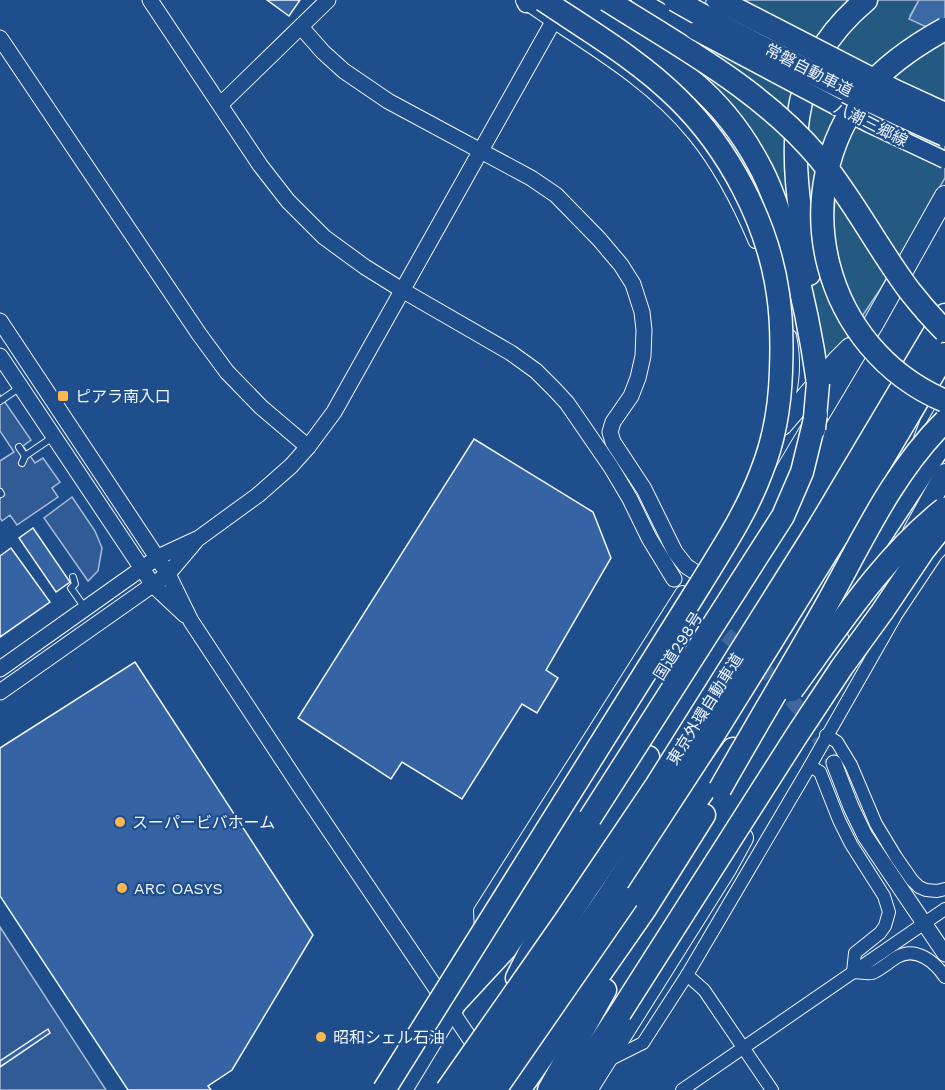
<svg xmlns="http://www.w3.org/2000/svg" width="945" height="1090" font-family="'Work Sans','Noto Sans JP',sans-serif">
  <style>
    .green { fill: #245a82; stroke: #a8bbd7; stroke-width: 1.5 }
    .parking { fill: #305b95; stroke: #a8bbd7; stroke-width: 1.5 }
    .water { fill: #3b69a3; stroke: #a8bbd7; stroke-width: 1.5 }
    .building { fill: #3563a3; stroke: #f2f6ff; stroke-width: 1.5 }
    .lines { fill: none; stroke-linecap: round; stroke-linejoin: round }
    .tertiary-tunnel { stroke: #3f679d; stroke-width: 15; stroke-dasharray: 15 8; stroke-linecap: butt }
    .service-casing { stroke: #f2f6ff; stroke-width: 8 }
    .minor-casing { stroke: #f2f6ff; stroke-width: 14 }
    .tertiary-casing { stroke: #f2f6ff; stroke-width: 17 }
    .secondary-casing { stroke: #f2f6ff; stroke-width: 19 }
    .trunk-casing { stroke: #f2f6ff; stroke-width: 22 }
    .motorway-casing { stroke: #f2f6ff; stroke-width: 25 }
    .service { stroke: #1f4e8c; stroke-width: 6 }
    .minor { stroke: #1f4e8c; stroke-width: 12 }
    .tertiary { stroke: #1f4e8c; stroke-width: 15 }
    .secondary { stroke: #1f4e8c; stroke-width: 16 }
    .trunk { stroke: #1f4e8c; stroke-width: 20 }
    .motorway { stroke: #1f4e8c; stroke-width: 22 }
    .secondary-bridge-casing { stroke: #f2f6ff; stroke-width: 19; stroke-linecap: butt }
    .motorway-bridge-casing { stroke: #f2f6ff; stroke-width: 25; stroke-linecap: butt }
    .secondary-bridge { stroke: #1f4e8c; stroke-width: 16 }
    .motorway-bridge { stroke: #1f4e8c; stroke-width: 22 }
    .poi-dot { fill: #ffb74d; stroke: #1f4e8c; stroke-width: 2 }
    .labels { text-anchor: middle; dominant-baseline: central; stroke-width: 4.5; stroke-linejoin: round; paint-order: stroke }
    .street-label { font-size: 16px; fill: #f2f6ff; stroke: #1f4e8c }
    .poi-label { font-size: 16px; fill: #f2f6ff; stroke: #1f4e8c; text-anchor: start }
  </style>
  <rect width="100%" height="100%" fill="#1f4e8c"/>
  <polygon class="green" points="706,0 919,0 910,16 945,26 945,178 881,288 830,364 793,330 748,216 682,111"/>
  <g class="parking">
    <polygon points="0,395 31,440 23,446 35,463 43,458 60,482 52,488 58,497 17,525 10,515 2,521 0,518 0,461 14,452 0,431"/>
    <polygon points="72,497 95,531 102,548 98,571 88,581 44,518"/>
    <polygon points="0,927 106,1090 0,1090"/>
  </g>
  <polygon class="water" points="919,0 945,0 945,26 935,31 909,19"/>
  <g class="building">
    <polygon points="267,0 300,0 289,16"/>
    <polygon points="474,439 593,512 611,558 546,670 558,678 537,713 522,704 462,799 402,762 391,779 298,718"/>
    <polygon points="33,528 70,582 56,592 19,538"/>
    <polygon points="11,548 50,602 0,637 0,556"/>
    <polygon points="135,662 313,935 232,1070 208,1086 211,1090 128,1090 0,896 0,748"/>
    <polygon points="48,1029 50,1033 0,1067 0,1061"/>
  </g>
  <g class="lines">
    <polyline class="tertiary-tunnel" points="709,619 764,669 805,715 834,763"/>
    <g class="service-casing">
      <g id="service">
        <polyline points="0,401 19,388"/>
        <polyline points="917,438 923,422 935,401"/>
        <polyline points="19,447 25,456"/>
        <polyline points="22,463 25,456 53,437"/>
        <polyline points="0,492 1,494"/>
        <polyline points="73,577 75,584 71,588 85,608"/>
      </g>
    </g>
    <g class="minor-casing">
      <g id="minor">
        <path d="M 522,1 C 533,8 544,16 556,24 C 605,56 656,88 694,135 C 720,167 739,204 755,242"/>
        <path d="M 787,405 C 794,382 795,360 790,336"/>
        <polyline points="826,735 837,742 851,765 876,824 896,857 912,880 919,887 926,890 937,891 945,889"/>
        <path d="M 810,766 L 820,772 L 839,820 L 851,844 L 884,896 L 889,912 L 885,926 L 880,933 L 855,953 L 853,972 C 858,972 867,974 872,973 C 879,971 890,961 897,957 C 916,946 935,962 945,977"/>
        <polyline points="481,930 480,911 682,592"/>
        <polyline points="687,975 704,990 772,1090"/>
        <polyline points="607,1061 643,1043 687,975 810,766 896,615 936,555 945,545"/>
        <polyline points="682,1090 945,909"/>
      </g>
    </g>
    <g class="tertiary-casing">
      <g id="tertiary">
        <polyline points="150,0 260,165 288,201 324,237 365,267 402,290 511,353 536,371 555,390 567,403 611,467 630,499 649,538 674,579"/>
        <polyline points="301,27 323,52 344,71 388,101 531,178 556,195 599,239 621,265 633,284 642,312 644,330 643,356 638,378 631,396 613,422 610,432 613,442 644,489 675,552 686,566 695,572"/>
        <polyline points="0,38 199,334 227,372 261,407 308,447"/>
        <polyline points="221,104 328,0"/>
        <polyline points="0,321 168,574 191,621 303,791 481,1055"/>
        <polyline points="0,356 153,585 185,615"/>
        <polyline points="0,669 158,557 199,538 258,495 291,466 308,447 334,412 553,22"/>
        <polyline points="0,692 168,574 195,542"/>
        <polyline points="834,763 851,807 865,836 945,954"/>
      </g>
    </g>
    <g class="secondary-casing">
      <g id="secondary">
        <polyline points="640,0 694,31"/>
        <polyline points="526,4 535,0"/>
      </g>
    </g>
    <g class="trunk-casing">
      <g id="trunk">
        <polyline points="782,425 838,360 850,348"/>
        <polyline points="913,532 945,474"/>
        <polyline points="858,632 896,563"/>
        <polyline points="402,1090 450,1011 483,954 756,521 872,326 945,196"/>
        <polyline points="587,1090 726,869 743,838"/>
      </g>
    </g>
    <g class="motorway-casing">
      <g id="motorway">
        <path d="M 577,0 C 615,26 658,51 693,82 C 719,104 742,133 758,163 C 771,186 779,211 786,236 C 801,284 811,333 818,383"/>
        <path d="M 809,274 C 794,168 773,78 866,0"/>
        <polyline points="820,525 945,315"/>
        <polyline points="837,536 945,354"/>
        <polyline points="843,592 945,438"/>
        <polyline points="627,899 733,749"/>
        <path d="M 517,978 C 554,901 602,829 648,757"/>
        <polyline points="450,1011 455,1003 505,949 549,884 590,818"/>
        <polyline points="519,1090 645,909 704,815"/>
        <polyline points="549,1090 605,990"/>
        <polyline points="569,1090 620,1013"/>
      </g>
    </g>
    <use href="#service" class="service"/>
    <use href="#minor" class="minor"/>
    <use href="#tertiary" class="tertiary"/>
    <use href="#secondary" class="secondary"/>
    <use href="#trunk" class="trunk"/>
    <use href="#motorway" class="motorway"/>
    <g class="secondary-bridge-casing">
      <polyline id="secondary-bridge" points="694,31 869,124 945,160"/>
    </g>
    <g class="motorway-bridge-casing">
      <g id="motorway-bridge">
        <path d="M 607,0 C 681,47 762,90 819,158 C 853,199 877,247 909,290 C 920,304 932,318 945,331"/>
        <path d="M 675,0 C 762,50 853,94 945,135"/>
        <polyline points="718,0 895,91 945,114"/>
        <path d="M 945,29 C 916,45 887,64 866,90 C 783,194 823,349 945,401"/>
        <polyline points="814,429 818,383"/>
        <path d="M 792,690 C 838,627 882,558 944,509"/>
        <path d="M 720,789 C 755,727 792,666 827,604 C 862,541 893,472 945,421"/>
        <polyline points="590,818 783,516 802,472 816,415"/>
        <polyline points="620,1013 797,735 842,667 882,612 923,551 945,523"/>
        <path d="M 384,1090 L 700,585 C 722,549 746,513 761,473 C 774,441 780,405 781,371 C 782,345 782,320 778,294 C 768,223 729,149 678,99 C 639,60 589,31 543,0"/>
        <polyline points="447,1090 565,921 656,786 820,525"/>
        <polyline points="471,1090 606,900 714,734 837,536"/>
        <polyline points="495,1090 627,899"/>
      </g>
    </g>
    <use href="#secondary-bridge" class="secondary-bridge"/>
    <use href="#motorway-bridge" class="motorway-bridge"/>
  </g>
  <g class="poi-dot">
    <rect x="57" y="390" width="12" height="12" rx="3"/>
    <circle cx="120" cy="822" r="6"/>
    <circle cx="122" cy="888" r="6"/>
    <circle cx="321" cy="1037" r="6"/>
  </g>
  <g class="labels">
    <g class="street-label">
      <text transform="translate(809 70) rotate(27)">常磐自動車道</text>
      <text transform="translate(871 124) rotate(27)">八潮三郷線</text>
      <text transform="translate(678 646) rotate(-58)">国道298号</text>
      <text transform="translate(705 709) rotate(-58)">東京外環自動車道</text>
    </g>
    <g class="poi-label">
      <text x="75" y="396">ピアラ南入口</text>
      <text x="132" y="822">スーパービバホーム</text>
      <text x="134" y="888">ARC OASYS</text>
      <text x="333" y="1037">昭和シェル石油</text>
    </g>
  </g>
</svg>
